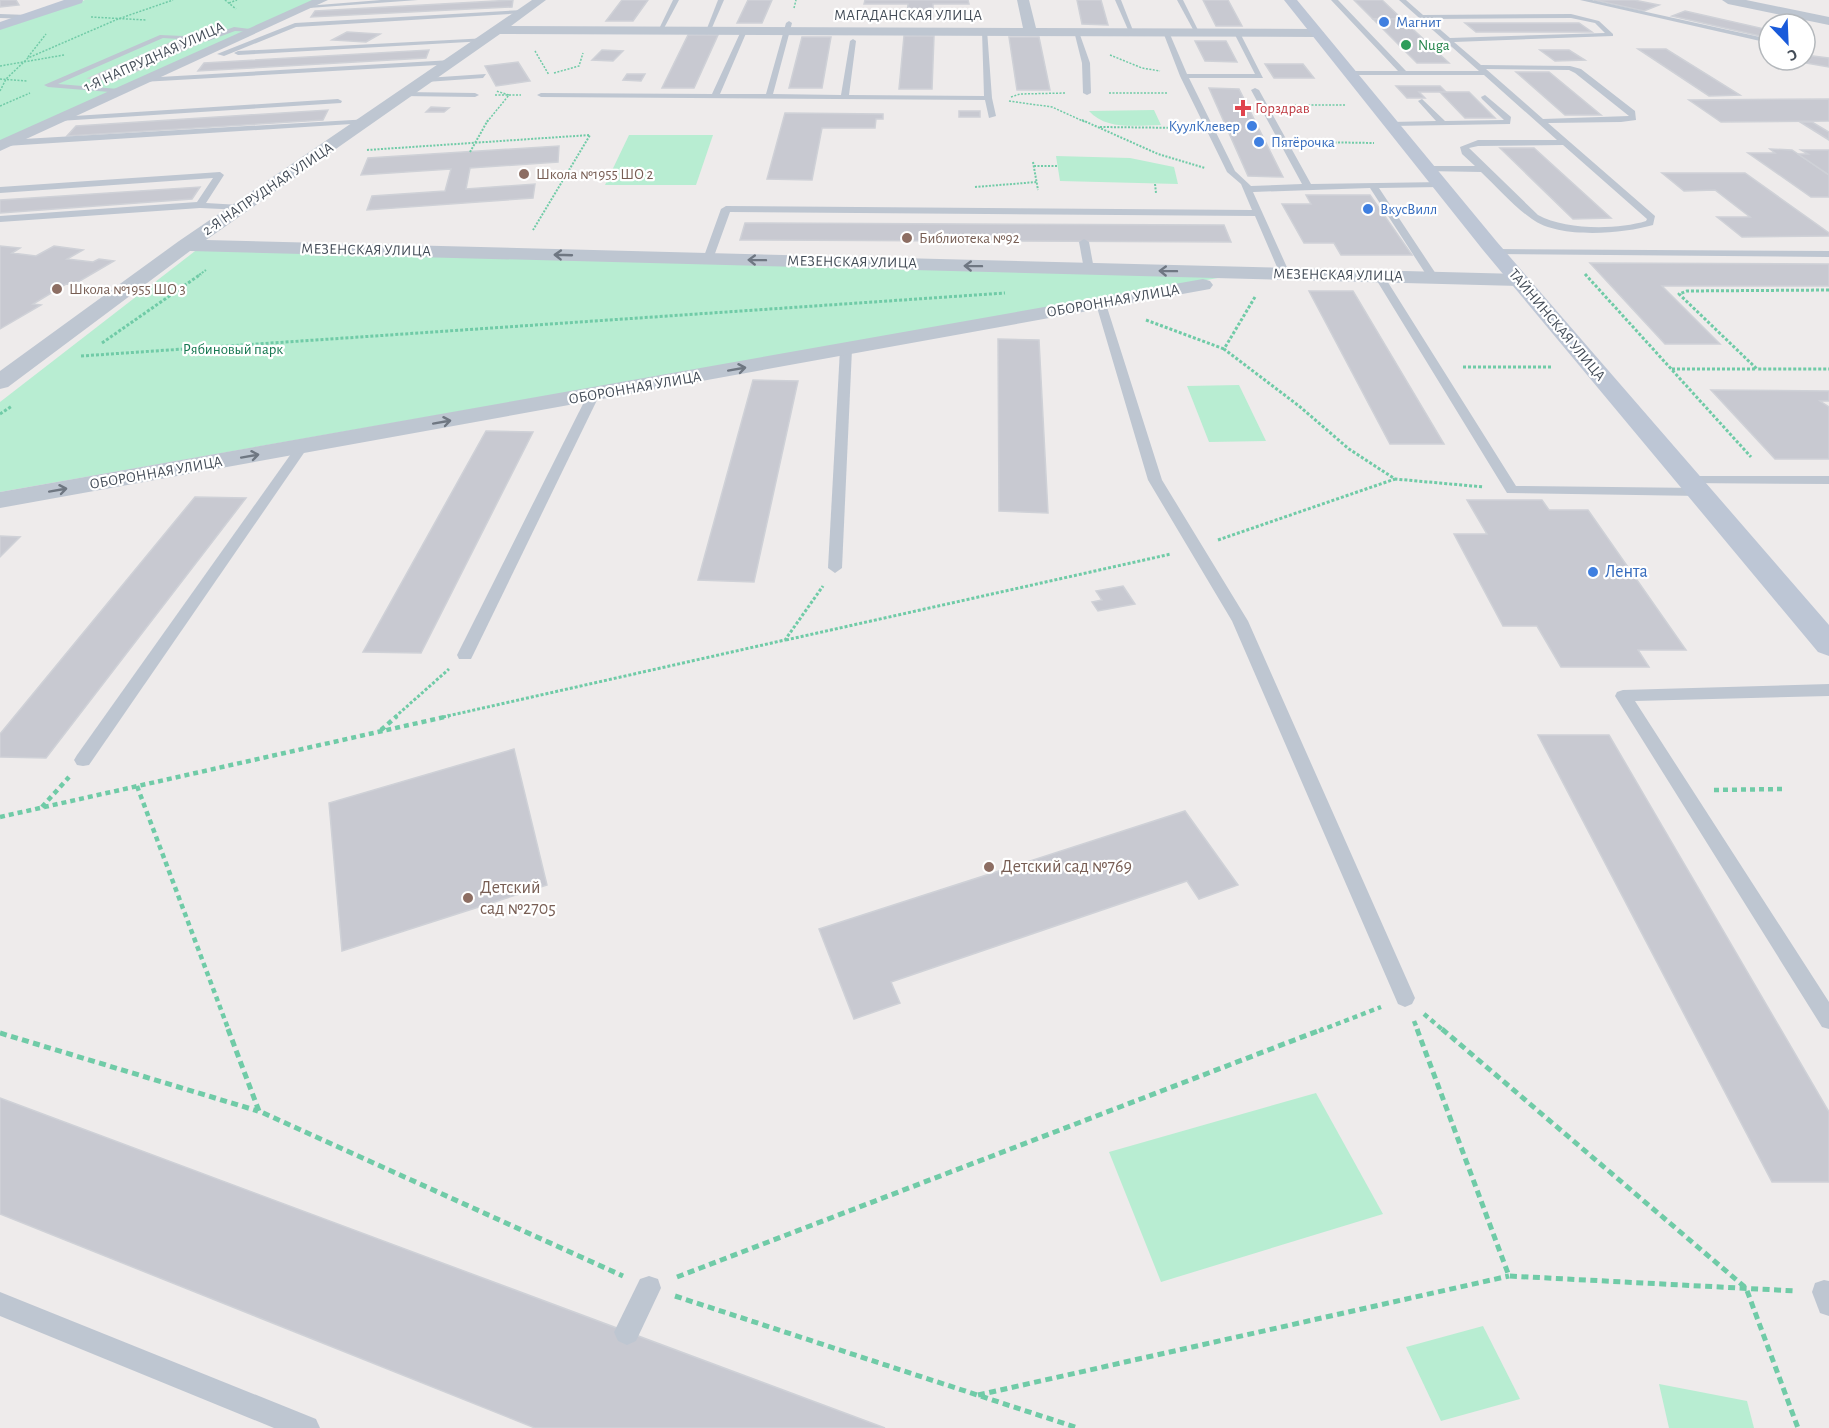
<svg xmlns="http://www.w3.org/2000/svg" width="1829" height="1428" font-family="'Alegreya Sans',sans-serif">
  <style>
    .green { fill: #b8edd2 }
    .building { fill: #c8c9d1; stroke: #cfd1d7; stroke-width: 1.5 }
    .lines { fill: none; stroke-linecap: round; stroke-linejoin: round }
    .path-far4 { stroke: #70cba7; stroke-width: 1.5; stroke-dasharray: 2 1.5; stroke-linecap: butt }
    .path-far3 { stroke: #70cba7; stroke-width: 2; stroke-dasharray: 2 1.5; stroke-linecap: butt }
    .path-far2 { stroke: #70cba7; stroke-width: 3; stroke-dasharray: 3 2; stroke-linecap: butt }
    .path-far1 { stroke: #70cba7; stroke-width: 4.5; stroke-dasharray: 5 4; stroke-linecap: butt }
    .path { stroke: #70cba7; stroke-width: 5; stroke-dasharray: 7 4.5; stroke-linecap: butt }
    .lane { fill: #bec6d1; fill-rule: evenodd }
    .street { fill: #bec6d1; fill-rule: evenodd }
    .secondary { fill: #bdc6d5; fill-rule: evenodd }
    .oneway { stroke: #6f7782 }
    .shop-dot { fill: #3f7fe0; stroke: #fff; stroke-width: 2 }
    .leisure-dot { fill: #2e9e5b; stroke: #fff; stroke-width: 2 }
    .health-dot { fill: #e0444e; stroke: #fff; stroke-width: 2 }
    .education-dot { fill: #8d6e63; stroke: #fff; stroke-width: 2 }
    .labels { text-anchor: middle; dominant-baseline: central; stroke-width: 4.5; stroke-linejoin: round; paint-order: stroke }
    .far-street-label { font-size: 15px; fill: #444d58; stroke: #fff }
    .far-shop-label { font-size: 15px; fill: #366cbe; stroke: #fff; text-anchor: start }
    .far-leisure-label { font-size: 15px; fill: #27864d; stroke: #fff; text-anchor: start }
    .far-health-label { font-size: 15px; fill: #be3a42; stroke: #fff; text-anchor: start }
    .far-education-label { font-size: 15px; fill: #785e54; stroke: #fff; text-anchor: start }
    .far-park-label { font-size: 15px; fill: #167851; stroke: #fff }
    .shop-label { font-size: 18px; fill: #366cbe; stroke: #fff; text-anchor: start }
    .education-label { font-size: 18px; fill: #785e54; stroke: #fff; text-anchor: start }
  </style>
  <rect width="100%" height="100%" fill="#eeebeb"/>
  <g class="green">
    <polygon points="85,0 314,0 0,143 0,28"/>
    <path d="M 1154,110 L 1161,125 C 1137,125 1107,131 1089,111 Z"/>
    <polygon points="629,135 713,135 696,185 605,185"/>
    <polygon points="1056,156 1130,158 1174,167 1178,184 1060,181"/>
    <polygon points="199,248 1235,275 0,492 0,402"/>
    <polygon points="1239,385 1266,441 1209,442 1187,386"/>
    <polygon points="1316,1093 1383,1214 1161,1282 1109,1152"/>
    <polygon points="1483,1326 1520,1399 1441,1421 1406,1347"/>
    <polygon points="1659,1384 1747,1401 1754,1428 1669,1428"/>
  </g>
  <g class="building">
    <polygon points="0,0 16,0 19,5 0,7"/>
    <polygon points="513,0 512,7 311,17 315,11"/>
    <polygon points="622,0 648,0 633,21 606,21"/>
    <polygon points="748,0 772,0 762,23 737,23"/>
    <polygon points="865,0 968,0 969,4 933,4 933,18 907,18 908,4 864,4"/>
    <polygon points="1077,0 1101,0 1108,25 1082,24"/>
    <polygon points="1203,0 1228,0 1242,26 1216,26"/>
    <polygon points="1354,0 1382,0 1402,19 1373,19"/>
    <polygon points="1594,0 1634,0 1659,5 1644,11"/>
    <polygon points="1685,11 1769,30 1769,38 1672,16"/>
    <polygon points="1373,19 1402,19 1449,63 1417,63"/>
    <polygon points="1465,23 1579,23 1592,32 1476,32"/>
    <polygon points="347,32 380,34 366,42 332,40"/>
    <polygon points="688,35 718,35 694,88 662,88"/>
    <polygon points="904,36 934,36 932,89 899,89"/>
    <polygon points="802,37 831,37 822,88 789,88"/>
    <polygon points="1009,37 1039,37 1050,90 1017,90"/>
    <polygon points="182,38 206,40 114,81 89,78"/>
    <polygon points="1195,41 1226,41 1237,62 1205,61"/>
    <polygon points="1638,49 1666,49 1740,95 1709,96"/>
    <polygon points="429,50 426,58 198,71 204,63"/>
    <polygon points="602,50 623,51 613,61 592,60"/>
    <polygon points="1540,50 1569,50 1585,60 1555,61"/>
    <polygon points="1805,55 1829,58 1829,67 1800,62 1805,60"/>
    <polygon points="518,62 530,81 496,86 485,66"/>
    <polygon points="1265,64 1303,64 1314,78 1274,78"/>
    <polygon points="1516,72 1549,72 1601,115 1565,115"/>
    <polygon points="627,74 645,74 641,81 623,80"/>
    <polygon points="1396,86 1440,86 1446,92 1419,92 1425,98 1407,98"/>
    <polygon points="1209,88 1239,89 1283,177 1248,176"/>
    <polygon points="1440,92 1469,92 1495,118 1465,118"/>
    <polygon points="1829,99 1829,121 1721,122 1689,100"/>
    <polygon points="431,107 449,108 444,112 426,112"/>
    <polygon points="328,110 323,120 67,136 76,126"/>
    <rect x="959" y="111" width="21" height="6"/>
    <polygon points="785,113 883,114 883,119 876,119 875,128 822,128 812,180 767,179"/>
    <polygon points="1800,122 1812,122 1829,132 1829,140"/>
    <polygon points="559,146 558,162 470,168 466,189 535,184 533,198 367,210 372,196 445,191 451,169 361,175 368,158"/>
    <polygon points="1500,148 1534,148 1611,218 1573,219"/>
    <polygon points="1770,149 1792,150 1829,175 1829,197 1811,197 1748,153 1775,153"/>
    <polygon points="1801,150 1829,150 1829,175 1798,154 1808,154"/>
    <polygon points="1662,173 1745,173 1829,233 1829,236 1742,237 1717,217 1750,217 1715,190 1684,191"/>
    <polygon points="200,187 192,199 0,213 0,200"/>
    <polygon points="1306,195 1370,195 1412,255 1341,255 1334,243 1304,243 1282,204 1311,204"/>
    <polygon points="745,223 1224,225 1231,242 740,240"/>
    <polygon points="0,246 20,248 12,253 36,256 54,246 83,250 67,259 93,262 99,259 114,261 73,285 66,284 33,304 41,305 0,329"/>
    <polygon points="1590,263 1829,264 1829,286 1662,286 1720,344 1665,344"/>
    <polygon points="1309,291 1353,291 1444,444 1390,444"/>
    <polygon points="998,339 1039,340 1048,513 999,511"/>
    <polygon points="753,380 798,381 754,582 698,580"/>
    <polygon points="1711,390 1829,391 1829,401 1820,401 1829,407 1829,459 1775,459"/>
    <polygon points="486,431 533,432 421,653 363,652"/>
    <polygon points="195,497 246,498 46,758 0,757 0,734"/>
    <polygon points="1467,500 1542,500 1549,510 1588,510 1686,650 1638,650 1649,667 1561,667 1537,626 1503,626 1454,534 1487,534"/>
    <polygon points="0,536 20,537 0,557"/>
    <polygon points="1123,586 1135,604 1098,611 1092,602 1102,600 1096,591"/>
    <polygon points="1538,735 1609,735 1829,1112 1829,1182 1772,1182"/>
    <polygon points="514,749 547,885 342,951 329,803"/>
    <polygon points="1185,811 1238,885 1199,899 1187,881 891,982 900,1003 854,1019 819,929"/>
    <polygon points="0,1098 885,1428 535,1428 0,1214"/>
  </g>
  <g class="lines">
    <g class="path-far4">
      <polyline points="225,0 236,9"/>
      <polyline points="229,3 237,0"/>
      <polyline points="794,8 796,0"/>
      <polyline points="91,17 146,20"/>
      <polyline points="535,51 549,75"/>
      <polyline points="1110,55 1142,68 1160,71"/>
      <polyline points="28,57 46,34"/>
      <polyline points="0,66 64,55"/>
      <polyline points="554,73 579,66 583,53"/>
      <polyline points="0,79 27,81"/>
      <polyline points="0,91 6,79 28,58 118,19 173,0"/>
      <polyline points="1109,93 1168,93"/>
      <polyline points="495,95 521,95"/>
      <polyline points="1011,97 1020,94 1066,93"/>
      <polyline points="1009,101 1052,107 1085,122"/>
      <polyline points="1287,105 1346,105"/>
      <polyline points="0,106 30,93"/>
      <polyline points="487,122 509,95 496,91"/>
    </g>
    <g class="path-far3">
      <polyline points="1082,120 1158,154 1205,168"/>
      <polyline points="1100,127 1185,128"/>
      <polyline points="1310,142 1374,143"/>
      <polyline points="367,150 590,135 533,230"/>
      <polyline points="470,152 488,120"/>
      <polyline points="1033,162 1038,190"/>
      <polyline points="1034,166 1057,166"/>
      <polyline points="1155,184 1156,193"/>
      <polyline points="975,187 1037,182"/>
      <polyline points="199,275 206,270"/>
    </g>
    <g class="path-far2">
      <polyline points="1585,274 1751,457"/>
      <polyline points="1829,290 1687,291 1679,294 1757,369 1829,369"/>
      <polyline points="1255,297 1224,349 1299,406 1349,449 1395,479 1484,487"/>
      <polyline points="1146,320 1224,349"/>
      <polyline points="102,343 201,274"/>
      <polyline points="81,356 1005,293"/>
      <polyline points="1463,367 1553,367"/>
      <polyline points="1672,369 1756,369"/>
      <polyline points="0,414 12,406"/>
      <polyline points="1218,540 1395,479"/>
      <polyline points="786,640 1171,554"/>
      <polyline points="395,717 449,669"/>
      <polyline points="443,717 785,640 823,586"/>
    </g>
    <g class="path-far1">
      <polyline points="381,730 397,716"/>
      <polyline points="137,786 229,1031"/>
      <polyline points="1714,790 1782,789"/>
      <polyline points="42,807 69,777"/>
      <polyline points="0,817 449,716"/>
      <polyline points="1424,1014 1444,1031"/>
      <polyline points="1414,1021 1418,1031"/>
      <polyline points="1319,1031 1381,1007"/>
    </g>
    <g class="path">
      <polyline points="228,1029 259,1111 623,1276"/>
      <polyline points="1417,1029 1509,1276 1796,1291"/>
      <polyline points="1442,1029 1746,1288 1798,1428"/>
      <polyline points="0,1033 258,1111"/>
      <polyline points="677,1277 1323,1029"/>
      <polyline points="675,1296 1078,1428"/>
      <polyline points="978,1395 1509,1276"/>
    </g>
    <g class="lane">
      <polygon points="381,0 418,0 309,8 306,6"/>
      <polygon points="673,0 679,0 663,30 658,31"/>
      <polygon points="718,0 724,0 711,30 706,31"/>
      <polygon points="1115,0 1121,0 1134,33 1129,32"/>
      <polygon points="1177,0 1183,0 1200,34 1195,33"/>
      <path d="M 1331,0 L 1338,0 L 1406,71 L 1479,71 L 1399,0 L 1406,0 L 1423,15 L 1571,14 L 1599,21 L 1613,34 L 1613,36 L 1454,42 L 1481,65 L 1570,66 L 1581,69 L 1635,111 L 1636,120 L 1621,122 L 1548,123 L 1655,216 L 1653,225 C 1623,234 1558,239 1532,219 C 1513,206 1497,187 1481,172 L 1425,171 L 1424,169 L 1428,166 L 1475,166 L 1462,154 L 1460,147 L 1478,140 L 1557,140 L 1484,75 L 1346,75 L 1349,71 L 1398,71 ZM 1571,18 L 1595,23 L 1605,33 L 1450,38 L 1428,19 ZM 1486,69 L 1569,70 L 1575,73 L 1629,116 L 1543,119 ZM 1563,145 L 1647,219 L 1646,221 C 1617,230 1565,230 1538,215 L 1469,148 L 1478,146 Z"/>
      <polygon points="1580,0 1592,0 1769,39 1769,43"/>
      <polygon points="523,10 525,13 296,27 224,56 217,54 295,23"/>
      <polygon points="0,14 28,15 31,17 28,19 0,18"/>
      <polygon points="789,21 792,23 773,94 841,95 850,41 853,39 856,41 849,95 984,96 982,31 987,30 992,98 996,116 989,118 985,100 541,97 537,95 541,93 712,94 741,31 744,29 747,31 720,94 766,94 786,23"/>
      <polygon points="234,27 257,30 254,32 235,31 208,41 163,38 58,84 119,89 123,91 122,93 48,87 44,85 160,35 207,37"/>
      <polygon points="1166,30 1169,32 1187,74 1255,74 1234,33 1237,31 1240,33 1263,78 1189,78 1235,171 1251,186 1302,184 1251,90 1255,88 1259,90 1311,184 1443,182 1444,184 1440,187 1379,188 1438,277 1437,279 1429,279 1370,188 1253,192 1290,274 1285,277 1280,274 1255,216 730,212 713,259 708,262 703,259 721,209 726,206 1252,210 1241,184 1227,172 1180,76 1163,32"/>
      <polygon points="1074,31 1079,32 1090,63 1091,93 1087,95 1083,93 1082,63"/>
      <polygon points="488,38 486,41 238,55 234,53 238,51"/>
      <polygon points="452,60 455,64 142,82 138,80 142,78"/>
      <polygon points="486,74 483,78 426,82 422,80 426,78"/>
      <polygon points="405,92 475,93 479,95 475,97 402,96 401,94"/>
      <polygon points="1485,95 1511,117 1510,124 1391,126 1387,124 1391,122 1436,121 1418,101 1422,99 1445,121 1504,120 1482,99 1481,97"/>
      <polygon points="338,99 342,101 341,103 59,121 55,119 59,117"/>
      <polygon points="370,119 371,121 367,123 6,146 2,143 6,140"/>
      <polygon points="220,172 224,175 206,203 240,205 245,208 243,210 200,208 0,222 0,216 197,202 213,178 0,193 0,187"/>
      <polygon points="1084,239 1089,242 1094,269 1089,272 1084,269 1079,242"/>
      <polygon points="1496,249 1829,251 1829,257 1492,254 1492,250"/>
      <polygon points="1379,273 1384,276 1516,486 1700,488 1707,492 1700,496 1507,493 1374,276"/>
      <polygon points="1101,301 1106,304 1162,480 1248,621 1415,998 1412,1004 1405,1007 1398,1004 1232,621 1148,480 1096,304"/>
      <polygon points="846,346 852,349 842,568 835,573 828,568 840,349"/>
      <polygon points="593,392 599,396 473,655 471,659 459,659 457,655 587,396"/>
      <polygon points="302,443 308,447 89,765 83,766 77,765 74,760 77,755 298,444"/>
      <polygon points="1689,476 1829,476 1829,484 1684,483 1682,480 1684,477"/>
      <polygon points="1829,684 1829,696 1635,701 1829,1002 1829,1029 1822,1027 1615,696 1617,692 1623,690"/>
      <polygon points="649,1276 658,1279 661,1288 636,1341 627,1345 618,1341 614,1332 640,1279"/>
      <polygon points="1824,1280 1829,1281 1829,1316 1820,1313 1812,1292 1815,1283"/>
      <polygon points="0,1292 316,1419 320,1428 274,1428 0,1316"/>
    </g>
    <g class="street">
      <polygon points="312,0 328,0 0,151 0,140"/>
      <polygon points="532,0 546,0 511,26 1023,28 1017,0 1029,0 1036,28 1317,29 1324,33 1317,37 500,34 206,240 1519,274 1526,276 1529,280 1526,284 1519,286 190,251 8,387 0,389 0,371 179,241"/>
      <polygon points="1722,0 1746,0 1829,17 1829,25 1728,4"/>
      <polygon points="1203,279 1210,281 1213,285 1210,289 0,508 0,492"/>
    </g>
    <g class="secondary">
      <polygon points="64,0 83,0 82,3 0,30 0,22"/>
      <polygon points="1284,0 1297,0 1497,242 1829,625 1829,656 1818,652 1483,250"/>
    </g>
  </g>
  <defs><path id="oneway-shaft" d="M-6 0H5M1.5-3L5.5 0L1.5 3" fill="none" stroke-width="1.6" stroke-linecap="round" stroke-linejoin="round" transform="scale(1.5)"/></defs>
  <g class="oneway">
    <use href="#oneway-shaft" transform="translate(563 255) rotate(-178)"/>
    <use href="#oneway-shaft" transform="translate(757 260) rotate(-179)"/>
    <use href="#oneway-shaft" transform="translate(973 266) rotate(-179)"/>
    <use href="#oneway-shaft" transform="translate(1168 271) rotate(-179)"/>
    <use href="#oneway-shaft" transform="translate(737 369) rotate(-10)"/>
    <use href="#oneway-shaft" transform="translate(442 422) rotate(-10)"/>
    <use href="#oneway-shaft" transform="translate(250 456) rotate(-10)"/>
    <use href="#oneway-shaft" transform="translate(58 490) rotate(-10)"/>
  </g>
  <g class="shop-dot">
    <circle cx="1384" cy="22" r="6"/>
    <circle cx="1252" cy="126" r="6"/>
    <circle cx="1259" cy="142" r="6"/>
    <circle cx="1368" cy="209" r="6"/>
    <circle cx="1593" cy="572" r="6"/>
  </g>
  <circle class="leisure-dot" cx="1406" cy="45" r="6"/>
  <path class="health-dot" d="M1240 99h6v6h6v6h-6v6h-6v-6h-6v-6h6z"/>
  <g class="education-dot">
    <circle cx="524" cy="174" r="6"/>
    <circle cx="907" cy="238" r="6"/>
    <circle cx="57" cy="289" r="6"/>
    <circle cx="989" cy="867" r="6"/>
    <circle cx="468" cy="898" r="6"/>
  </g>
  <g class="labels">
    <g class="far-street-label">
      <text x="908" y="15">МАГАДАНСКАЯ УЛИЦА</text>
      <text transform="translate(154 57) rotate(-24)">1-Я НАПРУДНАЯ УЛИЦА</text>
      <text transform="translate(268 189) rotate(-34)">2-Я НАПРУДНАЯ УЛИЦА</text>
      <text transform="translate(366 250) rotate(1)">МЕЗЕНСКАЯ УЛИЦА</text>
      <text transform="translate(852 262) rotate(1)">МЕЗЕНСКАЯ УЛИЦА</text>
      <text transform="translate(1338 275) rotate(1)">МЕЗЕНСКАЯ УЛИЦА</text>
      <text transform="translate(1113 301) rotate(-10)">ОБОРОННАЯ УЛИЦА</text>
      <text transform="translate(1557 325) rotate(50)">ТАЙНИНСКАЯ УЛИЦА</text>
      <text transform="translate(635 388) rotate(-10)">ОБОРОННАЯ УЛИЦА</text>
      <text transform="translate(156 473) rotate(-10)">ОБОРОННАЯ УЛИЦА</text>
    </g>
    <g class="far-shop-label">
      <text x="1396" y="22">Магнит</text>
      <text x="1240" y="126" text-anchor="end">КуулКлевер</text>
      <text x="1271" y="142">Пятёрочка</text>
      <text x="1380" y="209">ВкусВилл</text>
    </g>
    <g class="far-leisure-label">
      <text x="1418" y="45">Nuga</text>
    </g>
    <g class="far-health-label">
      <text x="1255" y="108">Горздрав</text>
    </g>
    <g class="far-education-label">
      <text x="536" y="174">Школа №1955 ШО 2</text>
      <text x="919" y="238">Библиотека №92</text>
      <text x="69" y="289">Школа №1955 ШО 3</text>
    </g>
    <g class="far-park-label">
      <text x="233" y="349">Рябиновый парк</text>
    </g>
    <g class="shop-label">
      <text x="1605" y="572">Лента</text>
    </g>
    <g class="education-label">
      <text x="1001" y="867">Детский сад №769</text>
      <text x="480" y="888">Детский<tspan x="480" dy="21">сад №2705</tspan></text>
    </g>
  </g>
  <g transform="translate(1787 42) rotate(157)"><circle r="28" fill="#ffffff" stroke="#b4b8bc" stroke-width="1.5"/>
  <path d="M0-4.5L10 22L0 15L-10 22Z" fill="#195ada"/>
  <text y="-9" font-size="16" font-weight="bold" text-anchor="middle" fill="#444d58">С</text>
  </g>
</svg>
